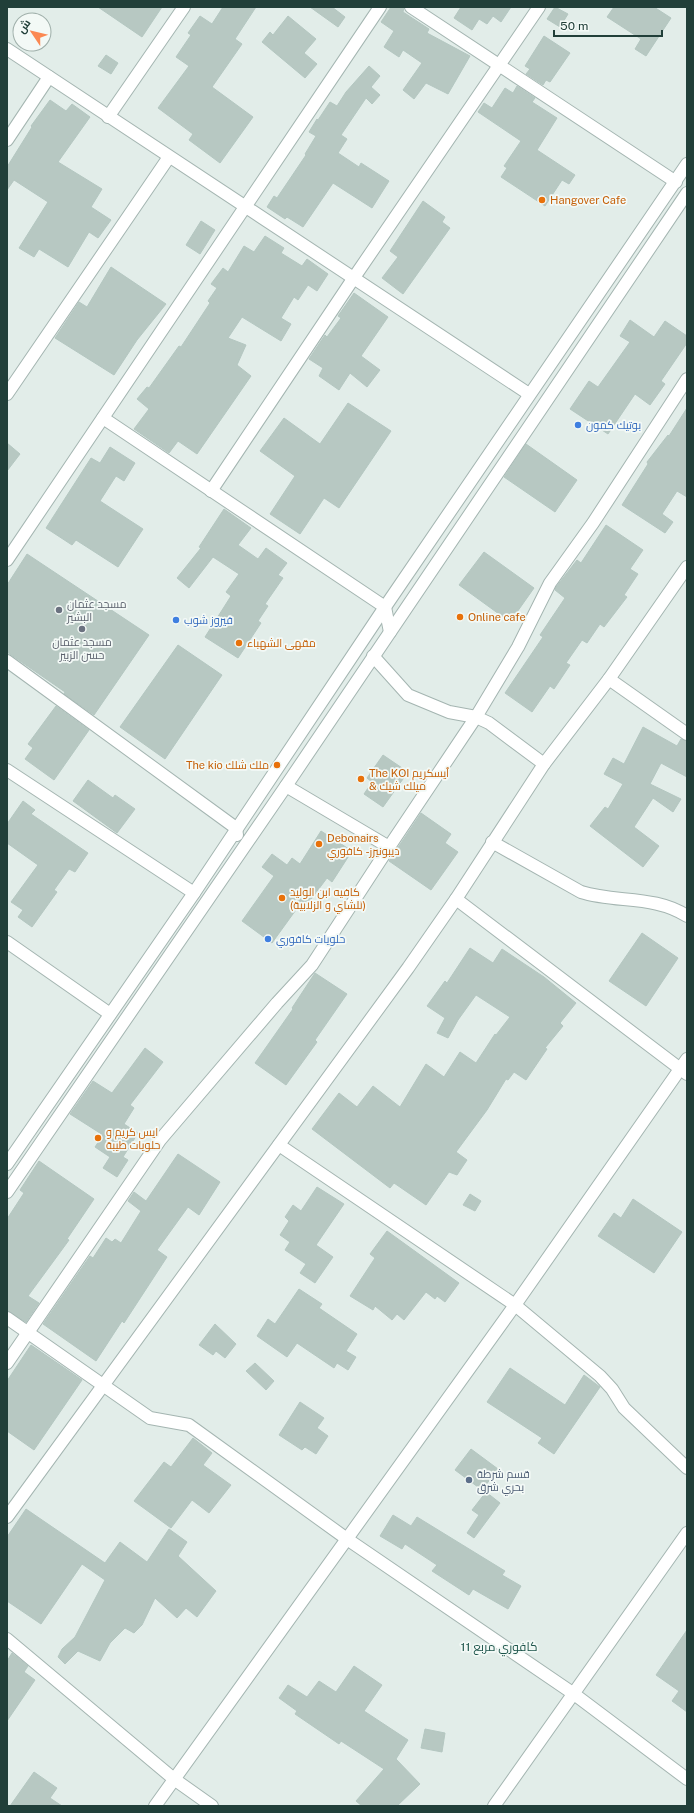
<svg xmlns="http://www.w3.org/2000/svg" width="694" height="1813" font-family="'Public Sans',Cairo,sans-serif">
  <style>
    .building { fill: #b7c8c2; stroke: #b4c7c1 }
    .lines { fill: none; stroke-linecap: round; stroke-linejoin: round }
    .minor-casing { stroke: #a4b5b1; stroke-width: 14 }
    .minor { stroke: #fff; stroke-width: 12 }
    .food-dot { fill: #e8710a; stroke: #f3f9f6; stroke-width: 1.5 }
    .shop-dot { fill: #3f7fe0; stroke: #f3f9f6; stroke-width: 1.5 }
    .worship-dot { fill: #6b7280; stroke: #f3f9f6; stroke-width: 1.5 }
    .service-dot { fill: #5c6f8a; stroke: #f3f9f6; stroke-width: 1.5 }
    .labels { text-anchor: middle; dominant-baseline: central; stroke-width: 3.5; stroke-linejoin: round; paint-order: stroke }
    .food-label { font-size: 11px; fill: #c56008; stroke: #f3f9f6; text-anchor: start }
    .shop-label { font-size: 11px; fill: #366cbe; stroke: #f3f9f6; text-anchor: start }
    .worship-label { font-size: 11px; fill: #5b616d; stroke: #f3f9f6; text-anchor: start }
    .service-label { font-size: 11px; fill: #4e5e75; stroke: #f3f9f6; text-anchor: start }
    .neighbourhood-label { font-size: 12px; fill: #1b5349; stroke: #f3f9f6 }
  </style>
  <rect width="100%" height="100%" fill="#e2ede9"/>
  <g class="building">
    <polygon points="98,7 162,7 142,37"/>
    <polygon points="223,7 256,7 235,39 242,44 212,87 253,117 220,163 189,140 193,134 158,108 189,66 176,57 191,35 188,33 200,16 212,24"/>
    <polygon points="310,7 332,7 345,17 338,27"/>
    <polygon points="391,7 404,7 403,12 429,29 427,33 470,56 448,94 426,83 414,99 403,90 422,63 403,50 399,57 384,47 394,31 381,22"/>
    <polygon points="461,7 511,7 501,22 493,16 487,24 479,19 472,30 454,18"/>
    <polygon points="555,7 568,14 560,27 547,19"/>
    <polygon points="614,7 654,7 671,18 646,56 635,49 641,39 607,17"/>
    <polygon points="288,16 316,39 304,53 317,64 305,78 262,42 270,32 273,35"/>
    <polygon points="544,36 570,53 550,82 546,80 543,85 526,74 530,69 525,66"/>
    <polygon points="106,55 118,63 111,74 98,66"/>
    <polygon points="369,66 380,76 371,87 380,95 372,104 366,98 341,135 347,139 338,153 359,167 361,163 389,181 372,208 333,183 303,227 287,217 285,219 267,207 274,196 277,198 306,155 305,154 316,136 309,132 317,119 318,120 330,102 337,106 346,92"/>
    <polygon points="517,86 535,98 532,102 557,118 537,150 575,175 569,184 562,180 545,206 501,177 507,168 504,166 521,141 478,112 484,103 492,108 505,88 513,93"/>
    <polygon points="50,100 66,111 72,104 90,117 58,162 102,189 91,207 111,220 98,238 89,232 68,267 39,249 34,257 19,248 48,202 14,180 7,190 7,167 32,127 31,126"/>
    <polygon points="423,201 445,217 442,222 450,228 403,294 382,278 398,257 390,251"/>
    <polygon points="201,221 215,230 200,254 186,245"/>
    <polygon points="265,236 284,248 281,253 302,266 307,259 328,274 317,291 308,285 298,300 294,297 281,318 291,324 281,341 242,317 228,338 246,345 237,365 251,376 197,454 178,441 169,453 134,429 149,409 137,399 147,387 149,388 179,346 181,347 210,303 208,301 217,288 211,284 223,268 228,272 244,246 254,252"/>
    <polygon points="111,267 166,304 137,340 114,375 55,338 79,302 87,307"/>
    <polygon points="354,293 388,317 361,356 380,370 367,387 350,373 339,390 319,376 323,368 309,359 325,335 327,337 341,318 338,316"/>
    <polygon points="630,320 654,337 665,321 687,336 687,343 661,381 665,384 650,405 635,394 608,434 570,409 589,381 598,387 630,342 620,336"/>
    <polygon points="348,403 391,431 339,508 324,498 300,534 270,514 295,476 260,451 284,418 320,444"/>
    <polygon points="687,408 687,497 677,491 662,514 673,522 665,533 622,505 648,464 647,462 668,435 669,436"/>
    <polygon points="7,443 20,454 7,471"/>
    <polygon points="526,444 577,480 555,512 504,477"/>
    <polygon points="110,447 135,463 124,481 116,476 100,501 143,529 118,567 76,540 72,545 46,528 91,458 100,463"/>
    <polygon points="224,509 251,528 238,545 258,559 266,548 287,563 278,575 283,578 265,604 268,606 258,621 261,623 238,658 205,637 231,596 226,592 239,574 213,557 189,588 177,578 201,548 199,547"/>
    <polygon points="606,525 643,550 630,569 638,574 624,595 627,597 604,627 600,624 587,643 582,640 566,663 570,665 554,689 550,686 532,712 505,693 543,637 540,635 565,598 555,590 556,587 577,560 581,563"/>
    <polygon points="484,552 534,588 510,622 459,585"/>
    <polygon points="27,554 149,635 94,715 64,694 65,692 7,652 7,585"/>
    <polygon points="178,645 222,675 165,759 120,727"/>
    <polygon points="56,706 89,730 54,780 25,759 33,748 28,744"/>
    <polygon points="643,727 677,746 681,739 687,741 687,777 661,763 650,784 681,799 673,812 653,798 634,827 659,846 643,867 590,826 605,807 608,809 623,784 604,774 613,758 624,764"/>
    <polygon points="383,755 408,772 383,807 364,794 372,782 367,778"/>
    <polygon points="88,780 113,798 115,795 135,809 117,833 73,801"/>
    <polygon points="23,801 35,810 31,814 88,853 75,872 69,869 54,890 57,892 32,927 18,917 23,910 11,902 38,865 7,843 7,824"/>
    <polygon points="421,813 451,834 445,843 458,852 431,890 389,861"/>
    <polygon points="321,831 352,851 332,882 327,878 303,910 298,907 272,943 242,921 274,876 262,867 272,854 287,865 292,858 300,864"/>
    <polygon points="642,933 678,958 646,1006 609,981"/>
    <polygon points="470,948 493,963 502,949 544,977 576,1003 560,1023 563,1026 545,1048 547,1049 526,1080 514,1072 508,1080 506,1079 487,1110 456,1152 467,1160 457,1175 449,1172 426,1205 394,1183 390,1188 312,1129 339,1093 357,1107 373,1086 400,1107 426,1064 444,1077 460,1052 476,1063 495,1034 496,1035 510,1017 476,995 458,1020 448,1038 437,1033 445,1018 427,1006 445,981 447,983"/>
    <polygon points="315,973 347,994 315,1040 317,1042 286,1085 255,1063 293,1009 292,1008"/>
    <polygon points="145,1048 163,1062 130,1105 134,1108 124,1124 138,1133 123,1157 128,1160 117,1177 103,1168 110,1157 95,1147 103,1135 70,1114 93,1081 112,1093"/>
    <polygon points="178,1154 220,1182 199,1215 188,1207 157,1250 167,1257 124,1323 122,1321 96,1361 43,1324 90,1256 93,1258 106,1238 112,1242 115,1239 121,1243 141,1211 128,1201 134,1192 146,1201"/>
    <polygon points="39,1161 94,1199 67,1239 69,1240 61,1251 28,1296 39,1303 26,1322 7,1311 7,1219 24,1193 20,1190"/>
    <polygon points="317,1187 344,1204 316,1245 333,1257 315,1283 300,1273 306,1264 285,1250 290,1242 280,1235 289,1221 285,1217 293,1205 301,1211"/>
    <polygon points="470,1194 481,1201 475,1211 463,1205"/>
    <polygon points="633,1199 682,1232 654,1273 598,1236 614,1213 621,1218"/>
    <polygon points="387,1231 459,1283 445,1302 437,1296 435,1299 426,1292 404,1320 397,1314 392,1320 375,1306 373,1310 350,1296 375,1258 370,1254"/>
    <polygon points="299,1289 322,1304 319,1308 357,1334 346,1351 356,1357 348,1370 337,1363 334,1368 297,1343 287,1357 257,1336 268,1319 275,1324"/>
    <polygon points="215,1324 236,1344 225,1358 216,1351 213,1355 199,1345"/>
    <polygon points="31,1345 82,1380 34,1450 7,1431 7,1381"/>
    <polygon points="255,1363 274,1381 266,1390 246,1371"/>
    <polygon points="510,1368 565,1405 584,1375 600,1387 554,1454 538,1443 542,1438 487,1402"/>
    <polygon points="300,1402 324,1418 317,1428 328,1436 316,1454 305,1447 302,1450 279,1435"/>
    <polygon points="193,1438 212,1453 203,1465 231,1485 209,1513 192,1500 171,1528 134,1501 164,1462 171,1467"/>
    <polygon points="471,1449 498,1469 482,1490 455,1470"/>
    <polygon points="486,1492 500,1503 474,1538 467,1533 479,1515 472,1510"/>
    <polygon points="26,1509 105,1563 120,1542 147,1562 169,1529 187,1542 178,1556 216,1591 197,1617 186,1608 177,1618 155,1598 142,1625 134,1633 125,1628 110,1643 100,1661 78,1651 65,1664 58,1657 62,1649 75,1637 105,1580 82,1564 41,1624 7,1601 7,1537"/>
    <polygon points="393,1515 411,1526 417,1517 505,1571 502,1575 521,1586 508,1609 473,1589 469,1595 432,1571 437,1565 405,1544 402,1549 380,1536"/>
    <polygon points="687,1630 687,1712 672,1701 679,1691 656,1675"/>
    <polygon points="12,1653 28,1666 24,1672 35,1680 7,1721 7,1661"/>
    <polygon points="354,1666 382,1685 364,1711 408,1740 396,1759 420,1784 397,1806 362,1806 356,1801 384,1769 341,1741 339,1744 295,1714 297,1711 279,1698 288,1685 307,1697 319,1681 336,1692"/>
    <polygon points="425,1729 445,1733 442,1752 421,1748"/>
    <polygon points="34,1772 57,1788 50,1798 62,1806 10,1806"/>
  </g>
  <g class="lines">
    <g class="minor-casing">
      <g id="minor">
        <polyline points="411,7 676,182"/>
        <polyline points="7,49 529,394"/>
        <polyline points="108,117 184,7"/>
        <polyline points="7,140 49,77"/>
        <polyline points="7,394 169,157"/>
        <polyline points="103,418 385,607 390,632"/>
        <polyline points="211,491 353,279 539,7"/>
        <polyline points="7,560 380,7"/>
        <polyline points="373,656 408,695 449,712 476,717 489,723 544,764"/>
        <polyline points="7,661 236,828 237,835"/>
        <polyline points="609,679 687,734"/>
        <polyline points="7,770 194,893"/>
        <polyline points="286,786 389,847"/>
        <path d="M 492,842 L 581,892 C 616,903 655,895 687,916"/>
        <polyline points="456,899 687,1074"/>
        <polyline points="7,942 110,1014"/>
        <polyline points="279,1145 515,1305 600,1376 612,1389 624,1408 687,1468"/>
        <polyline points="7,1164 194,893 385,607 687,164"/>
        <polyline points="7,1192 286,786 687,193"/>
        <polyline points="7,1318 150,1418 189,1425 347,1539 574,1694 687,1779"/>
        <polyline points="7,1363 160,1140 277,1003 312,965 389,847 476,717 518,647 550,583 593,523 687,379"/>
        <polyline points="7,1517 408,968 456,899 544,764 609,679 687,567"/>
        <polyline points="7,1639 174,1779 212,1806"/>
        <polyline points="155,1806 515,1305 687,1059"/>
        <polyline points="494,1806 687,1533"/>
      </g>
    </g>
    <use href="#minor" class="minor"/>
  </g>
  <g class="food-dot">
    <circle cx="542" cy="200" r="4"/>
    <circle cx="460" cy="617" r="4"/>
    <circle cx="239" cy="643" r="4"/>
    <circle cx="277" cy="765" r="4"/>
    <circle cx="361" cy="779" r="4"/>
    <circle cx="319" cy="844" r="4"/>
    <circle cx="282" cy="898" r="4"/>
    <circle cx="98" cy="1138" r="4"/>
  </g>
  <g class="shop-dot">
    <circle cx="578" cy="425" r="4"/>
    <circle cx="176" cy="620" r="4"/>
    <circle cx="268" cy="939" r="4"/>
  </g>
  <g class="worship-dot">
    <circle cx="59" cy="610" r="4"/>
    <circle cx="82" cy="629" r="4"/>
  </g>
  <circle class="service-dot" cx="469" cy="1480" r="4"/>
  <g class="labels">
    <g class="food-label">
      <text x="550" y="200">Hangover Cafe</text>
      <text x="468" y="617">Online cafe</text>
      <text x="247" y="643">مقهى الشهباء</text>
      <text x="269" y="765" text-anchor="end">The kio ملك شلك</text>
      <text x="369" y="773">The KOI ٱيسكريم<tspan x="369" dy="13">&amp; ميلك شيك</tspan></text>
      <text x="327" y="838">Debonairs<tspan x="327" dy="13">ديبونيرز - كافوري</tspan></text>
      <text x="290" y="892">كافيه ابن الوليد<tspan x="290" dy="13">(للشاي و الزلابية)</tspan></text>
      <text x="106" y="1132">ايس كريم و<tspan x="106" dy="13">حلويات طيبة</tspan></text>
    </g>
    <g class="shop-label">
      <text x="586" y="425">بوتيك كمون</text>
      <text x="184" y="620">فيروز شوب</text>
      <text x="276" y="939">حلويات كافوري</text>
    </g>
    <g class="worship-label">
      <text x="67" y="604">مسجد عثمان<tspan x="67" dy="13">البشير</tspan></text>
      <text x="82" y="642" text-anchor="middle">مسجد عثمان<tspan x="82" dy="13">حسن الزبير</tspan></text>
    </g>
    <g class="service-label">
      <text x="477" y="1474">قسم شرطة<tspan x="477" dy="13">بحري شرق</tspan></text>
    </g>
    <g class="neighbourhood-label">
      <text x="499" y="1647">كافوري مربع 11</text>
    </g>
  </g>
  <rect width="694" height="1813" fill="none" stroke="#213f39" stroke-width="16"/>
  <g transform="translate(32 32) rotate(305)"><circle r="19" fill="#f3f9f6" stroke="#9fafaa"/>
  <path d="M0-3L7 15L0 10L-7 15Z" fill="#fb8852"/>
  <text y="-6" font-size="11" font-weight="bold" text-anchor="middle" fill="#213f39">ش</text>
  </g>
  <path d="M554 30v6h108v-6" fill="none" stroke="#213f39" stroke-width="2"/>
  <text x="560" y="30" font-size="12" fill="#213f39" stroke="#f3f9f6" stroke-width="3" paint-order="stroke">50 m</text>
</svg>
